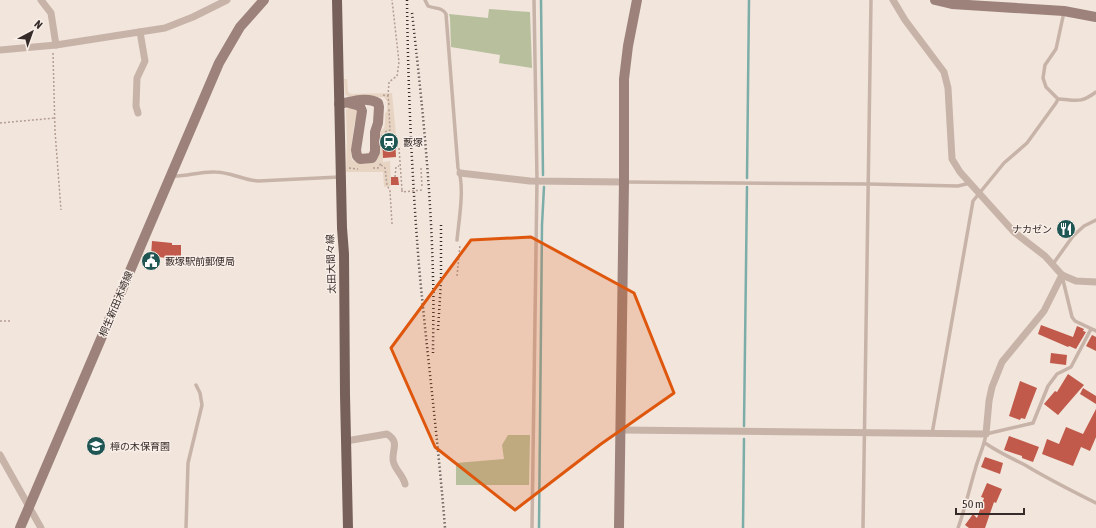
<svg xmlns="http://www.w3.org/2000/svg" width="1096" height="528" font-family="'Asap Condensed','Noto Sans JP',sans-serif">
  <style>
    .green { fill: #b7bf9c }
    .plaza { fill: #e8d4c3 }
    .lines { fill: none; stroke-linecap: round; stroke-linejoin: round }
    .stream { stroke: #7cada9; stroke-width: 2.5 }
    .building { fill: #c15a4a }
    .path { stroke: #b49d92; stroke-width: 1.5; stroke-dasharray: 2 2; stroke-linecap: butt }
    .lane { stroke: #c8b3a8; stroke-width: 3.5 }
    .street { stroke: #c8b3a8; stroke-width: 7 }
    .secondary { stroke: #9c827a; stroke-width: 10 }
    .primary { stroke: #77605a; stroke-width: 10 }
    .rail { stroke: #362b28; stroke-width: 2.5; stroke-dasharray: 1 3; stroke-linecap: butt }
    .path-bridge { stroke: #b49d92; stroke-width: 1.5; stroke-dasharray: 2 2; stroke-linecap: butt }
    .marked { fill: #df570d; fill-opacity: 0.2; stroke: #df570d; stroke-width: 3; stroke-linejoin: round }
    .labels { text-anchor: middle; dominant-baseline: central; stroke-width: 3; stroke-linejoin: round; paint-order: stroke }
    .poi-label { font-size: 10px; fill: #362b28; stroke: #f9efe8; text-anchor: start }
    .street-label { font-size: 10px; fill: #362b28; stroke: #f9efe8 }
  </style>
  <rect width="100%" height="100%" fill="#f1e5dc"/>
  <g class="green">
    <polygon points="489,9 530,12 532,68 499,63 500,55 451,47 450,18 449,14 488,18"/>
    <polygon points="508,435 530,435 529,485 456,485 456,463 504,459 502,445"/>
  </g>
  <polygon class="plaza" points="344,79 347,79 348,92 351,94 392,93 396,135 382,135 383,162 390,161 391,186 384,187 383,172 346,172 347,142 346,110 349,107 357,109 358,114 354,125 351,154 352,160 357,163 376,162 377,157 379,133 384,128 385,123 385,114 387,111 387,101 384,97 349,98 345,94"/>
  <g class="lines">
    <g class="stream">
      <polyline points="541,0 543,175"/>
      <polyline points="747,178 749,0"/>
      <polyline points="744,426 747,187"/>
      <polyline points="539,528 542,225 544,187"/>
      <polyline points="743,528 744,439"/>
    </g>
  </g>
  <g class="building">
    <polygon points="382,136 395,136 396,157 383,158"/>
    <polygon points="391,177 398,177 399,185 391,185"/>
    <polygon points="152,241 172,243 172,245 181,245 181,260 151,256"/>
    <polygon points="1041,325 1073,337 1077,326 1084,329 1083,331 1086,332 1076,349 1069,346 1068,347 1038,334"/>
    <polygon points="1092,335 1096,337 1096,351 1086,346"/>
    <polygon points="1051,353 1067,355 1066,365 1050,363"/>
    <polygon points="1068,374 1084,385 1058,415 1044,404 1055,391 1057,392"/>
    <polygon points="1020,381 1037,388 1025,419 1021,418 1020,420 1009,416"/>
    <polygon points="1083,388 1096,396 1096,404 1080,394"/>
    <polygon points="1096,409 1096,437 1090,451 1081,447 1073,466 1042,454 1047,439 1059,444 1066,427 1083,434"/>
    <polygon points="1009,436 1039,447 1033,462 1022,458 1022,456 1004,450"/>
    <polygon points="985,457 1003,463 1000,474 981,467"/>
    <polygon points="987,483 1002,489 996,503 994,502 985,528 969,528 965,525 973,514 977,518 984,498 981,497"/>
  </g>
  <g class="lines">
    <g class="path">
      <polyline points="53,53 55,131 61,210"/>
      <polyline points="383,95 388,96 389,105"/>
      <polyline points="388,96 389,82 397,76 399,62 392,0"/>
      <polyline points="0,123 55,118"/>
      <polyline points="385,132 390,130 389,109"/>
      <polyline points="399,148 402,190"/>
      <polyline points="381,165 385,168 387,185 390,191 392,224"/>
      <polyline points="349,168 358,169"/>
      <polyline points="373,168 378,168 381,163"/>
      <polyline points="421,168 422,188"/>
      <polyline points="395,177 396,167 399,166"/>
      <polyline points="457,276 460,245"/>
      <polyline points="0,321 11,321"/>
    </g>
    <g class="lane">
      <path d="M 425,0 L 428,6 C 435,9 442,7 446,14 L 458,168 C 465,187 459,219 457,240"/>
      <path d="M 1058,99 C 1076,100 1080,104 1096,92"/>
      <path d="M 171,176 C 186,177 200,171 215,172 C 230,172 243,180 258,181 L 339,177"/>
      <polyline points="625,182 867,184 958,186 970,183"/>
      <polyline points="1053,264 1073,236 1084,226 1096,220"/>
      <polyline points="1062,276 1072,317 1075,321 1096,331"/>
      <polyline points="932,434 973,201 1004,163 1027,143 1056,103 1058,99 1046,87 1043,78 1045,65 1056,49 1064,12"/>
      <path d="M 985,443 C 998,452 1011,458 1025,465 C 1048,479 1072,491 1096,503"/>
      <polyline points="186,528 188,463 202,405 200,393 196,385"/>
      <polyline points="532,528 537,180 534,0"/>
      <polyline points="863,528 871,0"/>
      <path d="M 958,528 C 965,509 969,490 975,470 C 978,458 984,447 986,434 L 1033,423 L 1048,386 L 1057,374 L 1071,367 L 1091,329"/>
    </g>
    <g class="street">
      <polyline points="41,0 51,13 56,45"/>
      <polyline points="893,0 905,20 944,72 948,88 952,159 960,172 1014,232 1045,256 1062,275 1076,281 1096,282"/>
      <polyline points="0,50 56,45 165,28 193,17 227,0"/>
      <polyline points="138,113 136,106 137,78 145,61 140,32"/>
      <polyline points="460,173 530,181 624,182"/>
      <polyline points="620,430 986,434 989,401 992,387 1002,362 1044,311 1062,275"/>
      <path d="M 346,441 L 387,434 C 400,442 392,449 393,460 C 394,469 403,475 405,484"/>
      <polyline points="0,455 41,528"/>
    </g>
    <g class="secondary">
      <polyline points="935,0 952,4 1064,11 1096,17"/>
      <path d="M 339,104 C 351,102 367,96 378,103 L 379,107 L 378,123 L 375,132 L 375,152 L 372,158 L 360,159 L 357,156 L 356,150 L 362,111 L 360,106 L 349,103"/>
      <polyline points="20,528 219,63 240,27 264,0"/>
      <polyline points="619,528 624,182 624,79 628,46 637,0"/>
    </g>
    <polyline class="primary" points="337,0 342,228 344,254 345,395 348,528"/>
    <g class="rail">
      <path d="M 407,0 C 408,89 412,178 419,266 C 427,353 438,440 445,528"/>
      <path d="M 412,13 C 422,101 431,189 433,277 C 434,303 433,330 433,356"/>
      <polyline points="438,330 441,281 441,225"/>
    </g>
    <polyline class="path-bridge" points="402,190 402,192 422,190 422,188"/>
  </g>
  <path class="marked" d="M 531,237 L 634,293 L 674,393 L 601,444 L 515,510 L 435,447 L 391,348 L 471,240 Z"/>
  <defs>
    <g id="station-disc" transform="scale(1)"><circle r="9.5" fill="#1f5553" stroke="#f9efe8"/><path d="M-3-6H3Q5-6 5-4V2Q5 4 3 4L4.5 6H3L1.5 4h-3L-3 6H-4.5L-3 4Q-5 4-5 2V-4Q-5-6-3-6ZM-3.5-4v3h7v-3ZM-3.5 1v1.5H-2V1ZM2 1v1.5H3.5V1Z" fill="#fff"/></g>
    <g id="restaurant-disc" transform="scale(1)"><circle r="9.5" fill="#1f5553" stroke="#f9efe8"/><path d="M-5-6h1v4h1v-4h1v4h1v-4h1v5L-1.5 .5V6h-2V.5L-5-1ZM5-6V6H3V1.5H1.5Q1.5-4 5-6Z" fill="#fff"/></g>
    <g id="civic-disc" transform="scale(1)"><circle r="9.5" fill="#1f5553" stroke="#f9efe8"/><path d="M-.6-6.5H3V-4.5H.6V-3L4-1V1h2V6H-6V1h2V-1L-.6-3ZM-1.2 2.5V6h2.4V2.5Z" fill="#fff"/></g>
    <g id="school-disc" transform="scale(1)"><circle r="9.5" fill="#1f5553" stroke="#f9efe8"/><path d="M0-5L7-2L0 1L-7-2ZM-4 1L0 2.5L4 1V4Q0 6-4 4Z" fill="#fff"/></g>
  </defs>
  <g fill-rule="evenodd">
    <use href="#station-disc" x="389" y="142"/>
    <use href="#restaurant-disc" x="1066" y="229"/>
    <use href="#civic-disc" x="151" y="261"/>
    <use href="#school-disc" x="96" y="446"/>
  </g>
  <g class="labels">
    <g class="poi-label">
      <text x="403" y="142">藪塚</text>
      <text x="1052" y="229" text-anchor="end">ナカゼン</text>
      <text x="165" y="261">藪塚駅前郵便局</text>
      <text x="110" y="446">樟の木保育園</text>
    </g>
    <g class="street-label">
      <text transform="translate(331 264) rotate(-92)">太田大間々線</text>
      <text transform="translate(116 304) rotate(-67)">桐生新田木崎線</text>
    </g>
  </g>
  <g transform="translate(32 32) rotate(41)" stroke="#f9efe8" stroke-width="3" paint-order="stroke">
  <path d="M0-3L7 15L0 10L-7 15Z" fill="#362b28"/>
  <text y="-6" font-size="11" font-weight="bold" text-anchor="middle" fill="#362b28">N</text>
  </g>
  <path d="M956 508v6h68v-6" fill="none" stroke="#362b28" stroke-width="2"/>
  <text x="962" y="508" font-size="12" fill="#362b28" stroke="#f9efe8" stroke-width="3" paint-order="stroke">50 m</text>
</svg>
